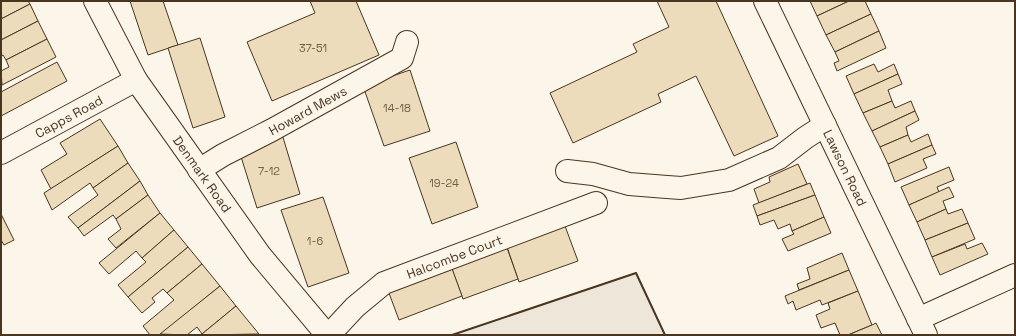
<svg xmlns="http://www.w3.org/2000/svg" width="1016" height="336" font-family="'Space Grotesk',sans-serif">
  <style>
    .green { fill: #ede6d9; stroke: #887966 }
    .building { fill: #ecdcbc; stroke: #4a3520 }
    .lines { fill: none; stroke-linecap: round; stroke-linejoin: round }
    .minor-casing { stroke: #4a3520; stroke-width: 24 }
    .minor { stroke: #fbf6e9; stroke-width: 22 }
    .wall { stroke: #4a3520; stroke-width: 2 }
    .labels { text-anchor: middle; dominant-baseline: central; stroke-width: 3; stroke-linejoin: round; paint-order: stroke }
    .number-label { font-size: 11px; fill: #725f47 }
    .street-label { font-size: 13px; fill: #4a3520; stroke: #fbf6e9 }
  </style>
  <rect width="100%" height="100%" fill="#fbf6e9"/>
  <polygon class="green" points="636,273 665,335 452,335"/>
  <g class="building">
    <polygon points="1,1 28,1 30,4 1,19"/>
    <polygon points="130,1 163,1 178,45 148,55"/>
    <polygon points="310,1 356,1 379,55 272,101 247,42 315,13"/>
    <polygon points="657,1 716,1 778,136 734,156 696,76 658,94 661,102 573,143 550,93 637,52 633,44 669,27"/>
    <polygon points="810,1 849,1 817,16"/>
    <polygon points="849,1 865,1 871,14 826,35 817,16"/>
    <polygon points="30,4 38,21 1,40 1,19"/>
    <polygon points="871,14 879,31 835,52 826,35"/>
    <polygon points="38,21 47,39 6,60 3,55 1,56 1,40"/>
    <polygon points="879,31 886,48 837,71 834,63 839,61 835,52"/>
    <polygon points="200,38 225,117 193,128 168,48"/>
    <polygon points="47,39 56,57 2,85 1,71 9,67 6,60"/>
    <polygon points="57,62 67,81 1,116 1,92"/>
    <polygon points="874,64 878,72 894,64 898,74 854,94 846,76"/>
    <polygon points="410,70 430,131 384,146 363,86"/>
    <polygon points="898,74 902,84 888,90 892,101 863,113 854,94"/>
    <polygon points="892,101 895,108 911,101 915,111 872,131 863,113"/>
    <polygon points="915,111 919,120 906,127 908,135 880,147 872,131"/>
    <polygon points="100,119 118,146 51,189 41,170 67,154 60,143"/>
    <polygon points="282,134 300,194 257,208 238,147"/>
    <polygon points="928,134 932,145 888,164 880,147 908,135 911,142"/>
    <polygon points="456,142 478,207 432,224 409,158"/>
    <polygon points="932,145 936,154 923,159 927,168 895,182 888,164"/>
    <polygon points="118,146 128,163 93,188 90,183 52,210 44,193"/>
    <polygon points="128,163 140,181 78,228 68,217 98,195 93,188"/>
    <polygon points="798,164 807,184 759,203 754,189 770,182 769,177"/>
    <polygon points="949,167 954,180 937,187 939,192 909,205 901,187"/>
    <polygon points="140,181 148,195 116,219 113,215 84,236 78,228"/>
    <polygon points="810,183 815,195 757,216 753,205"/>
    <polygon points="949,187 954,197 943,201 946,209 917,222 909,205"/>
    <polygon points="148,195 160,213 116,248 108,239 121,229 116,219"/>
    <polygon points="815,195 824,217 792,231 790,224 778,229 774,220 760,225 757,216"/>
    <polygon points="323,197 349,273 308,287 281,210"/>
    <polygon points="946,209 948,214 962,209 968,223 925,240 917,222"/>
    <polygon points="160,213 174,230 142,258 136,251 109,274 99,263"/>
    <polygon points="1,214 14,240 4,245 1,240"/>
    <polygon points="824,217 831,233 788,251 782,239 794,234 792,231"/>
    <polygon points="968,223 975,239 932,257 925,240"/>
    <polygon points="565,226 578,261 519,282 507,247"/>
    <polygon points="174,230 188,247 128,297 118,285 146,262 142,258"/>
    <polygon points="982,243 988,254 940,275 932,257 965,244 967,249"/>
    <polygon points="506,245 518,279 463,299 450,264"/>
    <polygon points="188,247 202,264 167,293 163,289 152,298 155,302 142,313 128,297"/>
    <polygon points="842,253 849,270 799,290 797,284 810,279 807,268"/>
    <polygon points="450,263 462,296 399,320 386,285"/>
    <polygon points="202,264 220,286 160,335 150,335 143,326 174,300 167,293"/>
    <polygon points="849,270 858,291 822,305 820,300 796,310 793,301 788,304 785,296"/>
    <polygon points="220,286 236,306 202,334 197,327 187,335 160,334"/>
    <polygon points="858,291 872,325 848,335 840,335 835,323 821,328 816,315 830,309 828,303"/>
    <polygon points="236,306 259,334 203,335 202,334"/>
    <polygon points="876,323 882,335 848,335 872,325"/>
  </g>
  <g class="lines">
    <g class="minor-casing">
      <g id="minor">
        <path id="s1" d="M 95,1 L 136,80 L 260,255 L 327,335"/>
        <path id="s2" d="M 765,1 L 926,335"/>
        <path id="s3" d="M 1,153 L 136,80"/>
        <path id="s4" d="M 199,170 L 223,155 L 272,130 L 402,58 L 407,42"/>
        <polyline points="567,171 593,174 629,184 667,187 681,188 729,180 779,158 805,138 825,125"/>
        <polyline points="918,319 1015,275"/>
        <path id="s5" d="M 329,335 L 355,307 L 384,283 L 596,203"/>
      </g>
    </g>
    <use href="#minor" class="minor"/>
    <polyline class="wall" points="452,335 636,273 665,335"/>
  </g>
  <g class="labels">
    <g class="number-label">
      <text x="313" y="48">37-51</text>
      <text x="397" y="108">14-18</text>
      <text x="269" y="171">7-12</text>
      <text x="444" y="183">19-24</text>
      <text x="315" y="241">1-6</text>
    </g>
    <g class="street-label">
      <text stroke="none"><textPath href="#s4" startOffset="124">Howard Mews</textPath></text>
      <text stroke="none"><textPath href="#s3" startOffset="77">Capps Road</textPath></text>
      <text stroke="none"><textPath href="#s2" startOffset="185">Lawson Road</textPath></text>
      <text stroke="none"><textPath href="#s1" startOffset="204">Denmark Road</textPath></text>
      <text stroke="none"><textPath href="#s5" startOffset="151">Halcombe Court</textPath></text>
    </g>
  </g>
  <rect width="1016" height="336" fill="none" stroke="#4a3520" stroke-width="4"/>
</svg>
